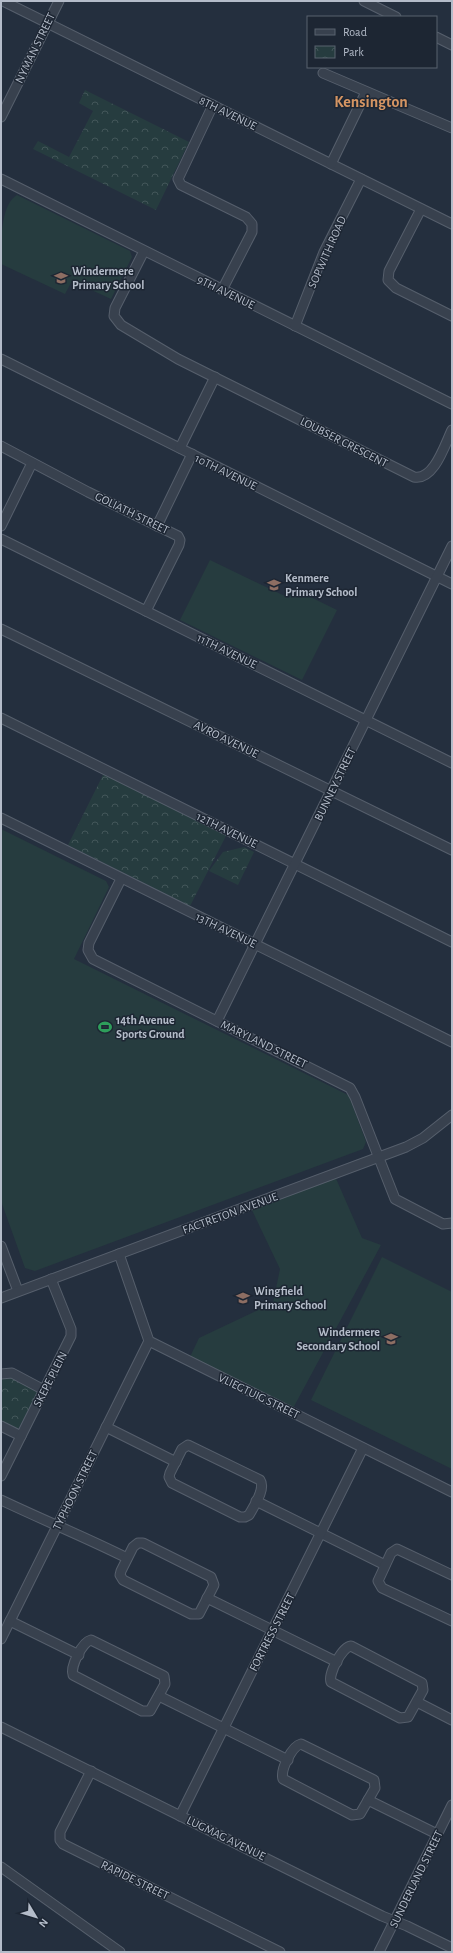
<svg xmlns="http://www.w3.org/2000/svg" width="453" height="1953" font-family="'Alegreya Sans',sans-serif">
  <style>
    .park { fill: url(#park-crowns) }
    .pitch { fill: #263c3f }
    .lines { fill: none; stroke-linecap: round; stroke-linejoin: round }
    .minor-casing { stroke: #565f6c; stroke-width: 11 }
    .minor { stroke: #38414e; stroke-width: 9 }
    .labels { text-anchor: middle; dominant-baseline: central; stroke-width: 3; stroke-linejoin: round; paint-order: stroke }
    .street-label { font-size: 12px; fill: #b4bcc9; stroke: #1d2633 }
    .poi-label { font-size: 12px; font-weight: bold; fill: #b4bcc9; stroke: #1d2633; text-anchor: start }
    .district-label { font-size: 16px; font-weight: bold; fill: #d59563; stroke: #1d2633 }
  </style>
  <defs>
    <pattern id="park-crowns" width="20" height="18" patternUnits="userSpaceOnUse"><rect width="20" height="18" fill="#263c3f"/><path d="M2 6a3 3 0 1 1 6 0M12 15a3 3 0 1 1 6 0" fill="none" stroke="#435659"/></pattern>
  </defs>
  <rect width="100%" height="100%" fill="#242f3e"/>
  <g class="park">
    <polygon points="85,90 189,142 156,210 33,149 38,141 69,157 93,111 79,103"/>
    <polygon points="104,773 227,834 190,906 68,845"/>
    <polygon points="244,847 254,852 238,885 209,871 223,852"/>
    <polygon points="8,1376 38,1392 38,1395 18,1429 1,1423 1,1377"/>
  </g>
  <g class="pitch">
    <path d="M 17,195 L 130,251 L 132,257 L 111,299 L 72,281 L 65,294 L 1,264 C 1,243 0,205 17,195 Z"/>
    <polygon points="210,560 289,598 294,589 337,610 302,680 180,620"/>
    <polygon points="1,829 106,881 109,887 74,959 346,1094 349,1096 366,1142 363,1149 35,1271 25,1268 1,1201"/>
    <polygon points="334,1174 362,1238 381,1245 291,1412 188,1361 199,1338 273,1303 280,1269 250,1206"/>
    <polygon points="382,1257 452,1292 452,1469 311,1400"/>
  </g>
  <g class="lines">
    <g class="minor-casing">
      <g id="minor">
        <polyline points="3,1 452,224"/>
        <polyline points="364,1 396,17"/>
        <polyline points="436,37 452,45"/>
        <polyline points="323,73 452,128"/>
        <polyline points="213,105 178,179 181,185 246,217 252,224 252,232 222,290"/>
        <polyline points="1,117 59,1"/>
        <polyline points="331,164 366,92"/>
        <polyline points="1,179 452,404"/>
        <polyline points="421,209 389,271 388,280 396,288 452,316"/>
        <path d="M 144,251 L 115,308 L 114,316 L 121,325 L 178,359 L 414,477 C 434,481 445,444 452,430"/>
        <polyline points="295,326 324,252 361,179"/>
        <polyline points="1,359 452,584"/>
        <polyline points="1,446 88,492 178,536 180,540 179,545 146,611"/>
        <polyline points="180,448 215,377"/>
        <polyline points="1,526 32,463"/>
        <polyline points="157,526 192,454"/>
        <polyline points="1,539 452,763"/>
        <polyline points="1,629 452,850"/>
        <polyline points="1,718 452,942"/>
        <polyline points="1,818 452,1042"/>
        <polyline points="121,879 89,943 88,950 93,959 350,1088 355,1097 395,1199 443,1224 452,1223"/>
        <polyline points="217,1021 452,546"/>
        <polyline points="1,1246 18,1291"/>
        <polyline points="119,1254 149,1341 452,1492"/>
        <polyline points="1,1298 406,1147 423,1138 452,1115"/>
        <polyline points="1,1374 12,1373 44,1390"/>
        <polyline points="1,1426 21,1436"/>
        <polyline points="106,1427 176,1462"/>
        <path d="M 188,1445 L 260,1480 C 266,1489 254,1506 249,1515 L 245,1517 L 240,1517 L 172,1483 L 169,1477 L 170,1473 L 182,1449 Z"/>
        <polyline points="1,1476 71,1336 71,1329 51,1279"/>
        <path d="M 1,1500 C 43,1520 85,1537 127,1558"/>
        <polyline points="256,1501 385,1565"/>
        <polygon points="138,1543 143,1543 211,1577 214,1585 199,1614 191,1614 123,1580 120,1575 121,1571 133,1547"/>
        <polyline points="452,1575 397,1549 391,1553 378,1581 382,1588 452,1621"/>
        <polyline points="207,1598 337,1662"/>
        <polyline points="10,1621 79,1655"/>
        <polyline points="1,1639 149,1341"/>
        <path d="M 91,1640 L 164,1676 L 165,1684 L 150,1711 L 142,1711 L 73,1675 C 70,1667 82,1642 91,1640 Z"/>
        <path d="M 351,1646 L 422,1683 L 423,1690 L 408,1717 L 400,1718 L 331,1682 C 328,1674 342,1647 351,1646 Z"/>
        <polyline points="159,1696 288,1760"/>
        <polyline points="417,1702 452,1720"/>
        <polyline points="1,1727 382,1916 407,1926 452,1948"/>
        <path d="M 301,1744 L 374,1780 L 375,1788 L 360,1814 L 352,1815 L 283,1779 C 280,1770 292,1746 301,1744 Z"/>
        <polyline points="91,1771 60,1832 60,1840 63,1844 280,1952"/>
        <polyline points="368,1800 437,1834"/>
        <polyline points="180,1816 363,1448"/>
        <polyline points="1,1867 120,1952"/>
        <polyline points="379,1952 452,1805"/>
      </g>
    </g>
    <use href="#minor" class="minor"/>
  </g>
  <defs>
    <g id="school-bare" transform="scale(1.08)"><path d="M0-5L7-2L0 1L-7-2ZM-4 1L0 2.5L4 1V4Q0 6-4 4Z" fill="#8d6e63" stroke="#1d2633" stroke-width="2.5" paint-order="stroke"/></g>
    <g id="stadium-bare" transform="scale(1.08)"><path d="M0-5a6.5 5 0 1 0 0 10a6.5 5 0 1 0 0-10ZM-3.5-1.8h7v3.6h-7Z" fill="#2e9e5b" stroke="#1d2633" stroke-width="2.5" paint-order="stroke"/></g>
  </defs>
  <g fill-rule="evenodd">
    <use href="#school-bare" x="61" y="278"/>
    <use href="#school-bare" x="274" y="585"/>
    <use href="#stadium-bare" x="105" y="1027"/>
    <use href="#school-bare" x="243" y="1298"/>
    <use href="#school-bare" x="391" y="1339"/>
  </g>
  <g class="labels">
    <g class="street-label">
      <text transform="translate(35 48) rotate(-64)">NYMAN STREET</text>
      <text transform="translate(228 113) rotate(26)">8TH AVENUE</text>
      <text transform="translate(327 252) rotate(-66)">SOPWITH ROAD</text>
      <text transform="translate(226 292) rotate(26)">9TH AVENUE</text>
      <text transform="translate(344 442) rotate(27)">LOUBSER CRESCENT</text>
      <text transform="translate(226 472) rotate(26)">10TH AVENUE</text>
      <text transform="translate(132 513) rotate(26)">GOLIATH STREET</text>
      <text transform="translate(227 651) rotate(26)">11TH AVENUE</text>
      <text transform="translate(226 739) rotate(26)">AVRO AVENUE</text>
      <text transform="translate(335 784) rotate(-64)">BUNNEY STREET</text>
      <text transform="translate(227 830) rotate(26)">12TH AVENUE</text>
      <text transform="translate(226 930) rotate(26)">13TH AVENUE</text>
      <text transform="translate(264 1044) rotate(26)">MARYLAND STREET</text>
      <text transform="translate(230 1213) rotate(-20)">FACTRETON AVENUE</text>
      <text transform="translate(50 1379) rotate(-63)">SKEPE PLEIN</text>
      <text transform="translate(259 1396) rotate(26)">VLIEGTUIG STREET</text>
      <text transform="translate(75 1490) rotate(-64)">TYPHOON STREET</text>
      <text transform="translate(272 1632) rotate(-63)">FORTRESS STREET</text>
      <text transform="translate(226 1838) rotate(26)">LUGMAG AVENUE</text>
      <text transform="translate(416 1879) rotate(-64)">SUNDERLAND STREET</text>
      <text transform="translate(135 1880) rotate(26)">RAPIDE STREET</text>
    </g>
    <g class="poi-label">
      <text x="72" y="271">Windermere<tspan x="72" dy="14">Primary School</tspan></text>
      <text x="285" y="578">Kenmere<tspan x="285" dy="14">Primary School</tspan></text>
      <text x="116" y="1020">14th Avenue<tspan x="116" dy="14">Sports Ground</tspan></text>
      <text x="254" y="1291">Wingfield<tspan x="254" dy="14">Primary School</tspan></text>
      <text x="380" y="1332" text-anchor="end">Windermere<tspan x="380" dy="14">Secondary School</tspan></text>
    </g>
    <g class="district-label">
      <text x="371" y="102">Kensington</text>
    </g>
  </g>
  <rect width="453" height="1953" fill="none" stroke="#b4bcc9" stroke-width="4"/>
  <rect x="307" y="16" width="130" height="52" fill="#1d2633" stroke="#59626f"/>
  <rect x="315" y="29" width="20" height="6" fill="#38414e" stroke="#59626f"/>
  <text x="343" y="36" font-size="12" fill="#b4bcc9">Road</text>
  <rect x="315" y="46" width="20" height="12" fill="url(#park-crowns)" stroke="#59626f"/>
  <text x="343" y="56" font-size="12" fill="#b4bcc9">Park</text>
  <g transform="translate(36 1917) rotate(128)" stroke="#1d2633" stroke-width="3" paint-order="stroke">
  <path d="M0-3L7 15L0 10L-7 15Z" fill="#b4bcc9"/>
  <text y="-6" font-size="11" font-weight="bold" text-anchor="middle" fill="#b4bcc9">N</text>
  </g>
</svg>
